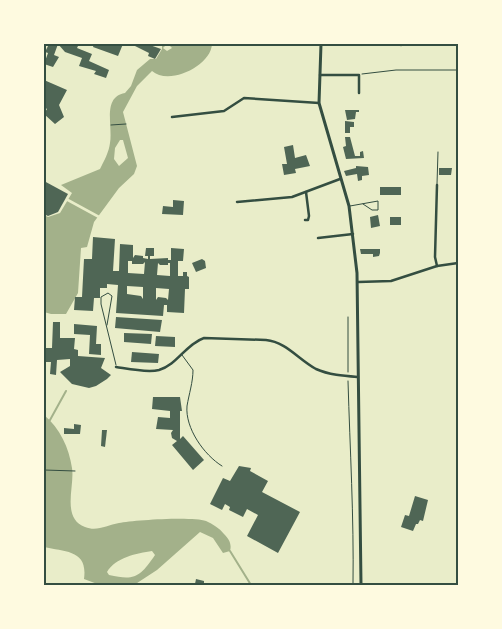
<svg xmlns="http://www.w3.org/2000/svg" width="502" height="629" font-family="'Space Grotesk',sans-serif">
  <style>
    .water { fill: #a3b18a; fill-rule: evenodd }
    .pier { fill: #e9edc9 }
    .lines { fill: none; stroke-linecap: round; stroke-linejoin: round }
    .stream { stroke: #a3b18a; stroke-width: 2 }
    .building { fill: #4f6655; fill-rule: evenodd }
    .path { stroke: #344e41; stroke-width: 1 }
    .service { stroke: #344e41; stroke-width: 1 }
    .minor { stroke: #344e41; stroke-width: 2.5 }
    .tertiary { stroke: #344e41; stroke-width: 3 }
    .neatline { fill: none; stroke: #344e41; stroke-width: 2 }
  </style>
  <rect width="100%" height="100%" fill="#e9edc9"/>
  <g class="water">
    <path d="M 162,44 L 167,44 L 163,48 L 167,51 L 172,48 L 168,44 L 212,44 C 211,66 169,86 152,71 L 137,86 L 123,112 L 137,166 L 134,174 L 119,188 L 94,222 L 87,247 L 81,248 L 78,293 L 66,314 L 51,314 L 44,312 L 44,215 L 48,217 L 60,213 L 72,193 L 61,185 L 100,169 C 104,161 109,152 110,143 C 113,126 102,97 125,93 L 131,86 L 137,70 L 150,59 L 156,59 L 162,49 ZM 120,140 L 123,140 L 128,158 L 119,166 L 114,159 L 115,148 Z"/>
    <path d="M 44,415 C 60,428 69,448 72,468 C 75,486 61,518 85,527 C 97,532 107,525 119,523 C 133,520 193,516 206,521 C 213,524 219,528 224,534 C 229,539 232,544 230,551 L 223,553 L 213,538 L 200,532 L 157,570 L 134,585 L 100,585 L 84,579 C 88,550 66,552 44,547 ZM 152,551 L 155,555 C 140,577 135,581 109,575 L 107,572 C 115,558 137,553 152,551 Z"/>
  </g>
  <polygon class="pier" points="67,198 100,216 98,218 65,200"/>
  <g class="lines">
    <g class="stream">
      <polyline points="50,420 66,391"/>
      <polyline points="230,551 251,585"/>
    </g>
  </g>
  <g class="building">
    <polygon points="49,44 65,44 71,46 72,44 79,44 77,48 92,54 89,61 109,70 106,78 94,74 96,71 79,66 82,58 65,52 58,44 54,55 59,57 53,67 44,64 48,53 45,52"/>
    <polygon points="94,44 123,44 118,56 93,47"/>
    <polygon points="131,44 147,44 161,49 155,59 148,56 149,53"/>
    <polygon points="44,80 67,90 59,105 64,117 55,124 44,114 47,109 44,107"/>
    <polygon points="345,110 359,110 359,112 356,112 355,119 347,120"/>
    <polygon points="345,121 354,122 354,127 350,127 350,133 345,133"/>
    <polygon points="345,137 350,137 355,156 360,156 360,152 363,151 364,158 346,159 343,147 346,146"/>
    <polygon points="293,145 295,158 306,155 310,166 295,169 296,173 284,175 282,164 287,164 284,147"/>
    <polygon points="356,166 368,167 369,175 362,176 362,180 358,181 357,174 346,176 344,171 356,168"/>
    <polygon points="439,168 452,168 451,175 439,175"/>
    <polygon points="44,181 68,194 58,212 48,216 44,214"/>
    <rect x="380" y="187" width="21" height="8"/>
    <polygon points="173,200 184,201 183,215 162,214 163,206 173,207"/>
    <polygon points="378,215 380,226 371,228 370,217"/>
    <rect x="390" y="217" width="11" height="8"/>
    <path d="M 93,237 L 115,239 L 113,271 L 119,271 L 120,244 L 133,245 L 133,258 L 135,255 L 143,256 L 143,258 L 148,259 L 148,256 L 145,256 L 146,248 L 154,248 L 154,256 L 150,256 L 150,259 L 168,258 L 168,260 L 171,260 L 171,248 L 184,249 L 183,261 L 178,261 L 178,276 L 183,276 L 183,272 L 187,272 L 187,276 L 189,277 L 189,289 L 185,289 L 184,313 L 167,312 L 167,305 L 164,305 L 163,316 L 116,313 L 118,285 L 107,284 L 107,288 L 100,288 L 100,298 L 94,298 L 93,311 L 74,310 L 75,297 L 82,297 L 84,259 L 92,259 ZM 128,261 L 132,261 L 132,264 L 143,264 L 145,262 L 144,274 L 128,273 ZM 158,263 L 160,265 L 168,265 L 168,263 L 170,263 L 170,276 L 157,275 ZM 127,286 L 143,287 L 143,299 L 141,296 L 127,294 ZM 156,288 L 169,289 L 168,300 L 166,298 L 158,297 L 156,300 Z"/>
    <polygon points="360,249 380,249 380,253 379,256 373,257 373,254 361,254"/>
    <polygon points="202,259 205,261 206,268 196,272 192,263"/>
    <polygon points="116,317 162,320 160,332 115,328"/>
    <polygon points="53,322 60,322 60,338 75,338 74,349 78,350 78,356 105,358 101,368 111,375 107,379 96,386 89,388 72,384 60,372 70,366 70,359 57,360 56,375 50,374 51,362 44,362 44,348 52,348"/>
    <polygon points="74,324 97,326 96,344 101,344 101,355 89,354 90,335 74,334"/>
    <polygon points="124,333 152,334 151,344 124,342"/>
    <polygon points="156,336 175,337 175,347 155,346"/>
    <polygon points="132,352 159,354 158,363 131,362"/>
    <polygon points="153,397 180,397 182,411 180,411 180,439 183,436 204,460 193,470 172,445 177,441 172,438 171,433 173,430 156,429 158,417 170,418 170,411 152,409"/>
    <polygon points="74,424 81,425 80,434 64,434 64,428 74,429"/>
    <polygon points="102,430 107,430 105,447 101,446"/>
    <polygon points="239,466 251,468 250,471 268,481 262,492 300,512 278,553 247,536 258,515 247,509 243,517 229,510 230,507 225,504 222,510 210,504 223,478 230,481"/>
    <polygon points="415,496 428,500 423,521 420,520 418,524 416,524 413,531 401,527 405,515 409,516"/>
    <polygon points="196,579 204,581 204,585 195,584"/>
  </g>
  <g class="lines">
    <g class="path">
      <polyline points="362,74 396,70 458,70"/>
      <polyline points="111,125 126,124"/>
      <polyline points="348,317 348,372"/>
      <path d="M 348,381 C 350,450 354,517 353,585"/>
      <polyline points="44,470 75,471"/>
    </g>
    <g class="service">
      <polyline points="437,184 438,152"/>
      <polyline points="350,206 378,201 378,210 372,210 363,204"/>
      <polyline points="107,325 112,296 108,293 101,297 101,304 116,365"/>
      <path d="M 182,355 L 193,370 C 193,382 189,394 187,406 C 185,428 204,455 222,466"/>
    </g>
    <g class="minor">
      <polyline points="401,45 401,44"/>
      <polyline points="320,75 359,75 359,93"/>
      <polyline points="172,117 224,111 244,98 319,103"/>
      <polyline points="437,185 435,257 437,266"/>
      <polyline points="237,202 292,197 340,179"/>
      <polyline points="305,220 308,220 309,216 306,192"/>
      <polyline points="318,238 353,234"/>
      <polyline points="358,282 391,281 437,266 458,263"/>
      <path d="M 116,367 C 129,369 147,373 159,370 C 177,365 186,344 204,338 L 266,340 C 286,342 298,359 316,369 C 329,375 344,376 358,377"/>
    </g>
    <polyline class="tertiary" points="321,44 319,103 349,206 357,273 361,585"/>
  </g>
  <rect width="502" height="629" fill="none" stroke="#fefae0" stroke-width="90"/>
  <rect x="45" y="45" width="412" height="539" class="neatline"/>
</svg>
